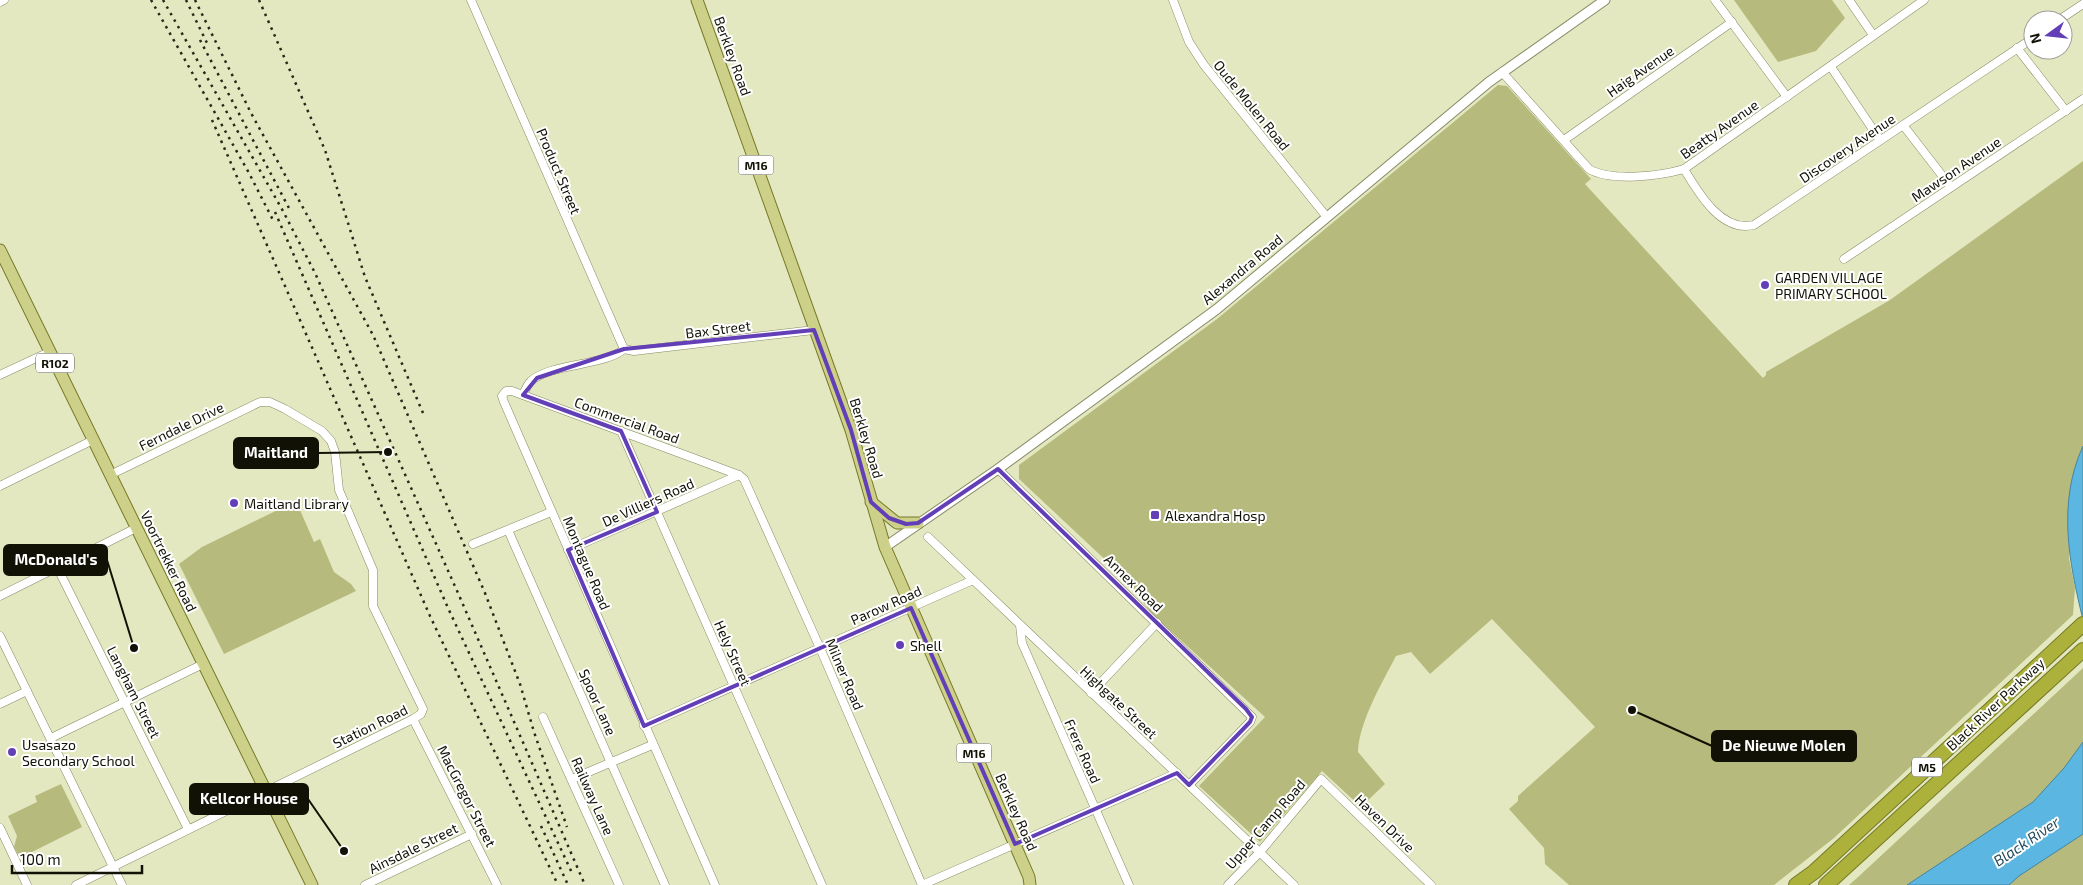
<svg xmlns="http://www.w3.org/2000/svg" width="2083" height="885" font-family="'Exo 2',sans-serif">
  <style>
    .green { fill: #b6bb7d }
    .water { fill: #5bb6e2; stroke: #4585a0 }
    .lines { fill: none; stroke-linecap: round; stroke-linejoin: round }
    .minor-casing { stroke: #878a65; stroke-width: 9 }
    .tertiary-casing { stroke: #878a65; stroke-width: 11 }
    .primary-casing { stroke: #767928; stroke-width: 13 }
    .motorway-casing { stroke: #767928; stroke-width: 16 }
    .minor { stroke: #fff; stroke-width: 8 }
    .tertiary { stroke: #fff; stroke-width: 9 }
    .primary { stroke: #cdd089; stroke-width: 11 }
    .motorway { stroke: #acb13b; stroke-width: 14 }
    .rail { stroke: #272919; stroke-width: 2.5; stroke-dasharray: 2.5 5; stroke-linecap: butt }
    .marked { fill: none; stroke: #633fb7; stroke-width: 4; stroke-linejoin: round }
    .poi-dot { fill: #633fb7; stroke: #fff; stroke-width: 2 }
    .labels { text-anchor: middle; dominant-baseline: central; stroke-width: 4; stroke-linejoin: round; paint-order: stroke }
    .shield { fill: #fff; stroke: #585950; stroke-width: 1 }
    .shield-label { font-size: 12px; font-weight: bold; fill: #111205 }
    .street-label { font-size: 14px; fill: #111205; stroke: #fff }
    .poi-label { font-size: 14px; fill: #111205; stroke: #fff; text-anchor: start }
    .water-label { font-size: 15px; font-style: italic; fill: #244b5e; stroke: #fff }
    .leader { fill: none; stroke: #111205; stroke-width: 2 }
    .callout-dot { fill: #111205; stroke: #fff; stroke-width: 2 }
    .callout { fill: #111205; stroke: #111205; stroke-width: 2 }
    .callout-label { font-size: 15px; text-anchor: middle; font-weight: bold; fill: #fff }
  </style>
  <rect width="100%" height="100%" fill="#e4e8c0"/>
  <g class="green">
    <polygon points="1734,0 1832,0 1845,18 1816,51 1778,62"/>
    <path d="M 1498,85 L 1507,86 L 1591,179 L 1585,184 L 1763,378 L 1766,375 L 1766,372 L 1890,300 L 2083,161 L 2083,446 L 2069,558 L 2075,588 L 2073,615 L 1834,838 L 1774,885 L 1569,885 L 1545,864 L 1544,848 L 1509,809 L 1518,801 L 1518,796 L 1595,727 L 1492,619 L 1430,674 L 1411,652 L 1396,656 C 1382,683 1359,722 1358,752 L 1385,784 L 1361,807 L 1322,771 L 1260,842 L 1199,786 L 1265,717 L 1151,613 L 1129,582 L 1019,479 L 1019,465 L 1217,319 Z"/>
    <polygon points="296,501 314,542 320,539 334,572 351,584 356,591 224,654 179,564 202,547"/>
    <polygon points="2083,668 2083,885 1849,885 1857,878"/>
    <polygon points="61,784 82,827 20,858 14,847 17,836 8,816 37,802 35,796"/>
  </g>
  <g class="water">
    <path d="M 2083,446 L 2083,620 C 2069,562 2057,503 2083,446 Z"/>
    <polygon points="2083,742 2083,834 2019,876 2009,885 1907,885 2033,802 2064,768"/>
  </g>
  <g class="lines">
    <g class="minor-casing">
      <g id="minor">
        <polyline points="471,0 624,349 634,351 814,330"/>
        <polyline points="1173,0 1189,42 1204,65 1326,216"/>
        <polyline points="1715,0 1787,97"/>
        <polyline points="1849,0 1873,35"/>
        <polyline points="0,2 4,0"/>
        <polyline points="2059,20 2083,4"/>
        <polyline points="2017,48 2066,111"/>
        <polyline points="1831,67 1880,140"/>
        <path d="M 1502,72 L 1589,169 C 1611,182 1660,176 1684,169 L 1924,0"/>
        <polyline points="1903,125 1951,187"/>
        <polyline points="1564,140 1732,22"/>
        <path d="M 1684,169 C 1698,192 1721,233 1754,225 L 2033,38"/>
        <polyline points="1844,259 2083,99"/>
        <polyline points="0,375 49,352"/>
        <path d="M 523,395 C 525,390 527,385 531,381 C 551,363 605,366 624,349"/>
        <polyline points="621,431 822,885"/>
        <polyline points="998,469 1252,717 1250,722 1189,785"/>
        <polyline points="0,486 93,440"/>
        <polyline points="508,530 665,885"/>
        <polyline points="928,537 1294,885"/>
        <polyline points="473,544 551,512"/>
        <polyline points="568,550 739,475"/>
        <polyline points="57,567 188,829"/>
        <polyline points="0,596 136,528"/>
        <polyline points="1020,625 1022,643 1129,885"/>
        <polyline points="0,636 122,885"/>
        <polyline points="1091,693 1157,623"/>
        <polyline points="0,704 27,691"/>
        <polyline points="543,717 619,885"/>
        <polyline points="413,719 497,885"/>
        <polyline points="644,726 973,580"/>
        <polyline points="51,738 203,664"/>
        <polyline points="572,779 652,745"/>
        <polyline points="0,828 27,885"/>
        <polyline points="76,885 413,719 421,714 423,709 373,606 373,570 339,490 335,452 331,441 322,431 285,409 270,402 260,402 110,475"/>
        <polyline points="365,885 472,834"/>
        <polyline points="715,885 504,402 502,396 506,391 512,391 739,475 744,479 820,648 922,885"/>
        <polyline points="922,885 1177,773"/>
        <polyline points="1228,885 1260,852 1321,779 1431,885"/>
      </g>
    </g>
    <g class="tertiary-casing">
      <polyline id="tertiary" points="885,547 998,469 1217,309 1489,82 1605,0"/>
    </g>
    <g class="primary-casing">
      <g id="primary">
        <polyline points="697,0 851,430 885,547 1029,877 1030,885"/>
        <polyline points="0,250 312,885"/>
        <polyline points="871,502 897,523 918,523"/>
      </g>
    </g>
    <g class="motorway-casing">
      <g id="motorway">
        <polyline points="1796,885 1814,872 2083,624"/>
        <polyline points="1826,885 2083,650"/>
      </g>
    </g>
    <use href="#minor" class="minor"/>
    <use href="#tertiary" class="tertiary"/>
    <use href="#primary" class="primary"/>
    <use href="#motorway" class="motorway"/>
    <g class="rail">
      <polyline points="151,0 249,173 274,222"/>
      <polyline points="163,0 283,211 315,273 458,593 585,885"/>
      <polyline points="186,0 208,45"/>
      <polyline points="195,0 251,113 373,335 485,593 520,684 534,732 567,827"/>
      <polyline points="259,0 325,150 365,277 423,413"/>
      <polyline points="200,40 290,210"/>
      <polyline points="212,120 430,616 558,885"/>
      <polyline points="275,212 448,608 573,875"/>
      <polyline points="541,826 568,885"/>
    </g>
  </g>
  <path class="marked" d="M 814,330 L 851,430 L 871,502 L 889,518 L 906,524 L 918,523 L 998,469 L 1246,709 L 1252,717 L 1250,722 L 1189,785 L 1177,773 L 1015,844 L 911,608 L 644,726 L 568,550 L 657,512 L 621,431 L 523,395 L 537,378 L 624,349 Z"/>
  <g class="poi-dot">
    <circle cx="1765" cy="285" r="5"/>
    <circle cx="234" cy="503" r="5"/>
    <rect x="1150" y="510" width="10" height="10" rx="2.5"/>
    <circle cx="900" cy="645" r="5"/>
    <circle cx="12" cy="752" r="5"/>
  </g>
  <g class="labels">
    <g class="shield">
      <rect x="738.5" y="155.5" width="35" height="19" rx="4"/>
      <rect x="36" y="353.5" width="38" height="19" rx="4"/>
      <rect x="956.5" y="743.5" width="35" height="19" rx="4"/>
      <rect x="1912" y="757.5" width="30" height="19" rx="4"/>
    </g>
    <g class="shield-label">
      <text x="756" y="165">M16</text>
      <text x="55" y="363">R102</text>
      <text x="974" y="753">M16</text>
      <text x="1927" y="767">M5</text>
    </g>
    <g class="street-label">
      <text transform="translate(733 56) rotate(70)">Berkley Road</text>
      <text transform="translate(1640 71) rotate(-35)">Haig Avenue</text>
      <text transform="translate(1252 105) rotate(51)">Oude Molen Road</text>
      <text transform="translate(1719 129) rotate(-35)">Beatty Avenue</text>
      <text transform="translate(1847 148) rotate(-34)">Discovery Avenue</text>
      <text transform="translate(1956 169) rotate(-34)">Mawson Avenue</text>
      <text transform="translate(559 171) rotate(67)">Product Street</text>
      <text transform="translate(1242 269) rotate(-40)">Alexandra Road</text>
      <text transform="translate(718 329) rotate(-7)">Bax Street</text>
      <text transform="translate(627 420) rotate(20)">Commercial Road</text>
      <text transform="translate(181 426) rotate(-26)">Ferndale Drive</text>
      <text transform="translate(867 438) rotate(73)">Berkley Road</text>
      <text transform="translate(648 502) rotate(-24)">De Villiers Road</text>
      <text transform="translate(169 561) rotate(64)">Voortrekker Road</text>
      <text transform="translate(587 563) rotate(67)">Montague Road</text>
      <text transform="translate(1134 583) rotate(44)">Annex Road</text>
      <text transform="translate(886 605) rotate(-24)">Parow Road</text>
      <text transform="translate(733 653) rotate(66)">Hely Street</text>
      <text transform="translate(845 674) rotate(67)">Milner Road</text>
      <text transform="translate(134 692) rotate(63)">Langham Street</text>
      <text transform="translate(598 702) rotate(66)">Spoor Lane</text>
      <text transform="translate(1119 702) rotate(43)">Highgate Street</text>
      <text transform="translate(1995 704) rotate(-43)">Black River Parkway</text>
      <text transform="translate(370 726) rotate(-26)">Station Road</text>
      <text transform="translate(1083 751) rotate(66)">Frere Road</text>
      <text transform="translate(467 796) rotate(63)">MacGregor Street</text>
      <text transform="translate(593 796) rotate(66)">Railway Lane</text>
      <text transform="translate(1017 812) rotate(66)">Berkley Road</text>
      <text transform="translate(1385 823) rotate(44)">Haven Drive</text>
      <text transform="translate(1265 824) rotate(-49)">Upper Camp Road</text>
      <text transform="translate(413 848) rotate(-26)">Ainsdale Street</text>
    </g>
    <g class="poi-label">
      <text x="1775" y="277">GARDEN VILLAGE<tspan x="1775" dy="16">PRIMARY SCHOOL</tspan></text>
      <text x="244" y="503">Maitland Library</text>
      <text x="1165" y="515">Alexandra Hosp</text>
      <text x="910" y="645">Shell</text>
      <text x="22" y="744">Usasazo<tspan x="22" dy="16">Secondary School</tspan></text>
    </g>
    <g class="water-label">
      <text transform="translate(2026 841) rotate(-34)">Black River</text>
    </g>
  </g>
  <path class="leader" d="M388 452L318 453M134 648L107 560M1632 710L1712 746M344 851L308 799"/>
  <g class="callout-dot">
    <circle cx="388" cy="452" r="5"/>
    <circle cx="134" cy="648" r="5"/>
    <circle cx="1632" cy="710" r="5"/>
    <circle cx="344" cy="851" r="5"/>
  </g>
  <g class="callout">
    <rect x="234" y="438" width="84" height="30" rx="5"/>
    <rect x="4" y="545" width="103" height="30" rx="5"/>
    <rect x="1712" y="731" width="144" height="30" rx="5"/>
    <rect x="190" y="784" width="118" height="30" rx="5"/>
  </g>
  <g class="callout-label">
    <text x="276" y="458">Maitland</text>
    <text x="56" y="565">McDonald's</text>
    <text x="1784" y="751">De Nieuwe Molen</text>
    <text x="249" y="804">Kellcor House</text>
  </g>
  <g transform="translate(2048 35) rotate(255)"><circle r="24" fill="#ffffff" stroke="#a0a09b"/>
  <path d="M0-4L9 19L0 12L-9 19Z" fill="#633fb7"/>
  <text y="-8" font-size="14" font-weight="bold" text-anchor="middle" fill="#111205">N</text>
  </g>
  <path d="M12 865v8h130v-8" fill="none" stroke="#111205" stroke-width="2.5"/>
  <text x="20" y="865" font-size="15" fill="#111205" stroke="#ffffff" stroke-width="4" paint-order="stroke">100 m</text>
</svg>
